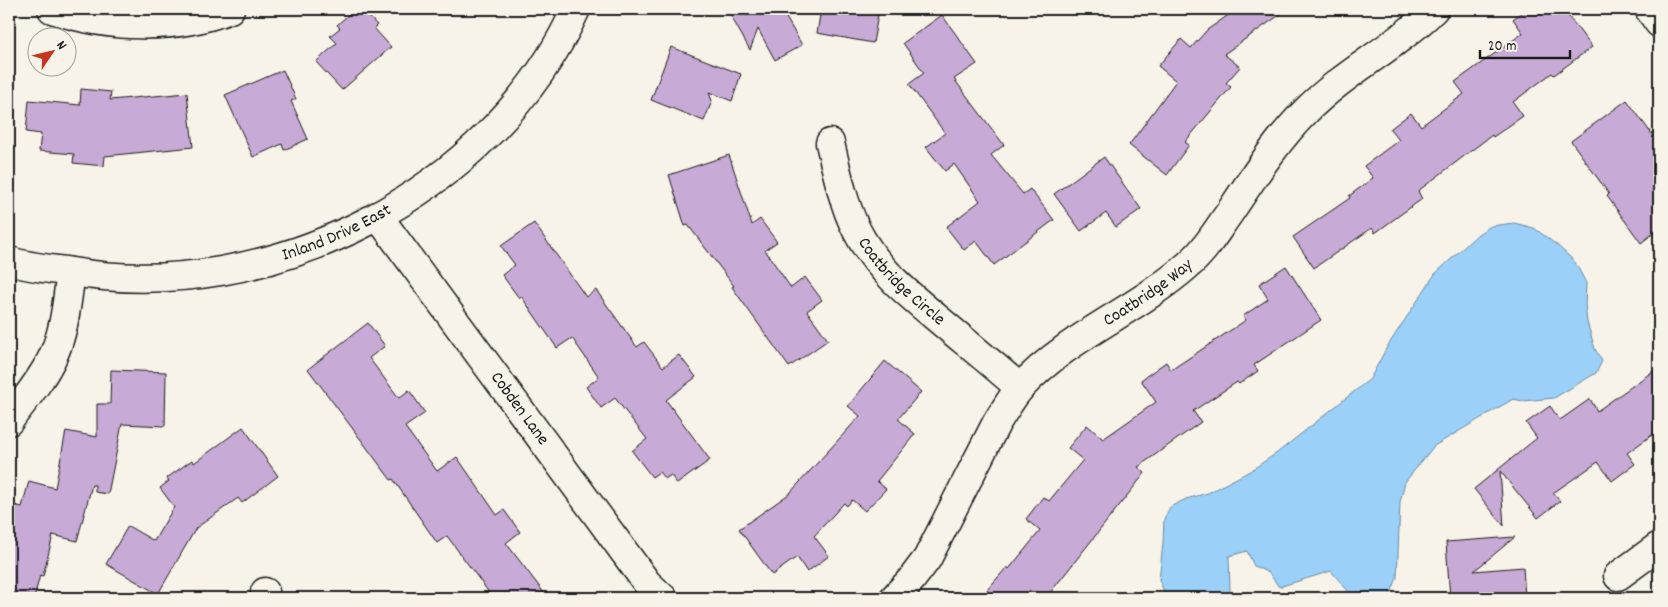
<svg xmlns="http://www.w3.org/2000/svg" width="1668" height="607" font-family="Dekko,sans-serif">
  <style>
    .water { fill: #9bd1f9; stroke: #6889a1 }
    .building { fill: #c8aad6; stroke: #1c1c1c }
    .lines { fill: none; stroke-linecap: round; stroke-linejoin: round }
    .street-casing { stroke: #1c1c1c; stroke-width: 31 }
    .street { stroke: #f7f3e8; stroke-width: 28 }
    .labels { text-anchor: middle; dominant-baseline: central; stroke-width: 4; stroke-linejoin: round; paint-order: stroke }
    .street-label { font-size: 18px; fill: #1c1c1c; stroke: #f7f3e8 }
  </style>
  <rect width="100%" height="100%" fill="#f7f3e8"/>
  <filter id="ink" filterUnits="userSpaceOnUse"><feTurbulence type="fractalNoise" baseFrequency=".02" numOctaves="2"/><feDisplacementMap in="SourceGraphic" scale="10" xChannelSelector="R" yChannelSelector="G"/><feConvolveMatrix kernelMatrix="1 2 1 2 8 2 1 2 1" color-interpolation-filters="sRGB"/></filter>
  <g filter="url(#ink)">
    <polygon class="water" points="1514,223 1534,228 1558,246 1575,262 1586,283 1585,305 1587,322 1595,349 1602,361 1596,373 1554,398 1523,401 1513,399 1434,446 1405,482 1400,502 1397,578 1389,598 1354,598 1331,571 1279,587 1269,573 1254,566 1247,551 1229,556 1230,592 1220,598 1176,598 1165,594 1159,580 1163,543 1164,519 1170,507 1186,499 1208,493 1250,471 1277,453 1370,379 1387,347 1435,274 1478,234 1491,226"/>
    <g class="building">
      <polygon points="355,9 362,9 377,25 374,28 391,47 342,90 316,62 337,43 330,36 340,28 337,25"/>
      <polygon points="727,9 781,9 802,45 775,60 758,29 750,50"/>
      <polygon points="821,9 879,9 873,43 817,33"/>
      <polygon points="1237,9 1288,9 1224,54 1240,67 1226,83 1231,87 1185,142 1189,145 1167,175 1129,145 1176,81 1158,66 1181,39 1191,48 1207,30"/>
      <polygon points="1526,9 1563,9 1592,47 1554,75 1552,73 1513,102 1523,116 1493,137 1492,135 1418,191 1422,199 1375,233 1372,228 1314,268 1293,237 1350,198 1349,196 1373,178 1364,166 1399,140 1390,129 1411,113 1421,126 1464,94 1455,82 1523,33 1513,19"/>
      <polygon points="942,15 977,64 954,79 1004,145 991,155 1023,194 1030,189 1054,220 994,265 976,241 964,250 946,227 980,201 954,164 945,171 926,147 945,133 909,84 924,73 903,43"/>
      <polygon points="671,47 741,74 732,101 709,92 712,101 704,121 651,100"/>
      <polygon points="283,70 296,99 291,101 308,139 284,150 282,144 253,157 225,95"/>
      <polygon points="81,89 111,92 110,100 187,93 193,147 105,156 104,166 73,163 74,154 39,151 41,134 26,132 29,100 80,105"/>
      <polygon points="1627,100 1659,144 1659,229 1641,243 1607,196 1609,194 1571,141"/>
      <polygon points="729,155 752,225 760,219 777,242 765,250 791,288 805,277 822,300 807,311 828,340 789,367 732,287 734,286 688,225 685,226 669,175"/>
      <polygon points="1104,157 1141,209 1116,227 1106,213 1081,231 1054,194"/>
      <polygon points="534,223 586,297 596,290 637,347 644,342 663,367 679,355 696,377 666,400 710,460 677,484 671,475 665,479 659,472 652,477 632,451 647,439 615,398 601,408 586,387 599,377 572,338 557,348 521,296 519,298 502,275 515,265 501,246"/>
      <polygon points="1286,266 1321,320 1254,365 1258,371 1239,384 1237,382 1193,411 1201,422 1138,467 1145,473 1046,598 980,598 1007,567 1009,569 1040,531 1026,519 1043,497 1049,501 1083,460 1068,448 1087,425 1103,439 1156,402 1141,380 1166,362 1171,370 1246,320 1243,316 1268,299 1259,284"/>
      <polygon points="368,323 385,346 369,358 399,398 409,390 425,413 405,427 437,471 457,457 497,515 504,510 520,532 506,543 548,598 493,598 447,536 437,543 393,479 391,480 308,369"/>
      <polygon points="885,361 921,392 898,419 915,434 877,481 886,489 865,511 852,500 847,506 844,503 814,536 829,556 807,572 797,557 772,575 739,529 789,494 860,416 848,406"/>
      <polygon points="1659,367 1659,430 1627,453 1635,464 1612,481 1598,462 1553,493 1560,501 1538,518 1500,471 1504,526 1474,489 1537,438 1526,423 1550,406 1560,420 1590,399 1597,411"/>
      <polygon points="111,370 166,372 165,426 122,424 108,494 95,492 95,485 92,485 77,541 53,535 43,576 40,575 34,598 9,598 9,524 14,505 22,507 29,481 55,488 66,431 97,437 97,404 110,404"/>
      <polygon points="243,427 278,476 242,503 238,498 196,528 158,594 106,564 128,526 154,541 174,507 160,488 169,481 167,478 192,460 194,463"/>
      <polygon points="1515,537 1474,571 1523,567 1525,597 1450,598 1446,542"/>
    </g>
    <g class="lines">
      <g class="street-casing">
        <g id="street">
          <path d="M 52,9 C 108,28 174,31 230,9"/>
          <polyline points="1649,9 1659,23"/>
          <path id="s1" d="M 830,143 C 838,176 844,210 862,240 C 883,275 913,298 944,324 C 969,345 995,366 1020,388"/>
          <path id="s2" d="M 378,216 L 647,583 L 663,598"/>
          <path id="s3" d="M 9,261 C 29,267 51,269 72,272 C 269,305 493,193 576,9"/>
          <path d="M 9,421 C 24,400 42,380 53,356 C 65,330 67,300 71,272"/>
          <polyline points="1618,576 1659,546"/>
          <polyline points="265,592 266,598"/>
          <path id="s4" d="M 894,598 L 911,580 L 927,559 L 997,422 C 1005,410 1011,398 1021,387 C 1068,336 1136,311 1188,265 C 1205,251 1217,230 1230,212 C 1254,176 1277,140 1307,110 C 1346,71 1396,47 1434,9"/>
        </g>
      </g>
      <use href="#street" class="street"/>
    </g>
  </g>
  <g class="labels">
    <g class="street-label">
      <text stroke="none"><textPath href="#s3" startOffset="336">Inland Drive East</textPath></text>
      <text stroke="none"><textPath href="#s1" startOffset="160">Coatbridge Circle</textPath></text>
      <text stroke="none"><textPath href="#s4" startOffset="406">Coatbridge Way</textPath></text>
      <text stroke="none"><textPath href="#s2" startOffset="239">Cobden Lane</textPath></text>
    </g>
  </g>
  <rect width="1668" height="607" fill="none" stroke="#f7f3e8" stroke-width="30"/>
  <rect x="15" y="15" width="1638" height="577" fill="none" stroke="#1c1c1c" stroke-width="2" filter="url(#ink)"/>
  <g transform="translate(52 52) rotate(55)"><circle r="24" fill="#f7f3e8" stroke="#9f9d96"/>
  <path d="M0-4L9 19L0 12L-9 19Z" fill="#c8321e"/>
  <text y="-8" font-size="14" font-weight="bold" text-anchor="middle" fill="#1c1c1c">N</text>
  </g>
  <path d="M1480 50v8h90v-8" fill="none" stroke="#1c1c1c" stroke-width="2.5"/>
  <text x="1488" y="50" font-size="15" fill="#1c1c1c" stroke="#f7f3e8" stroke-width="4" paint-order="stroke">20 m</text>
</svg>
